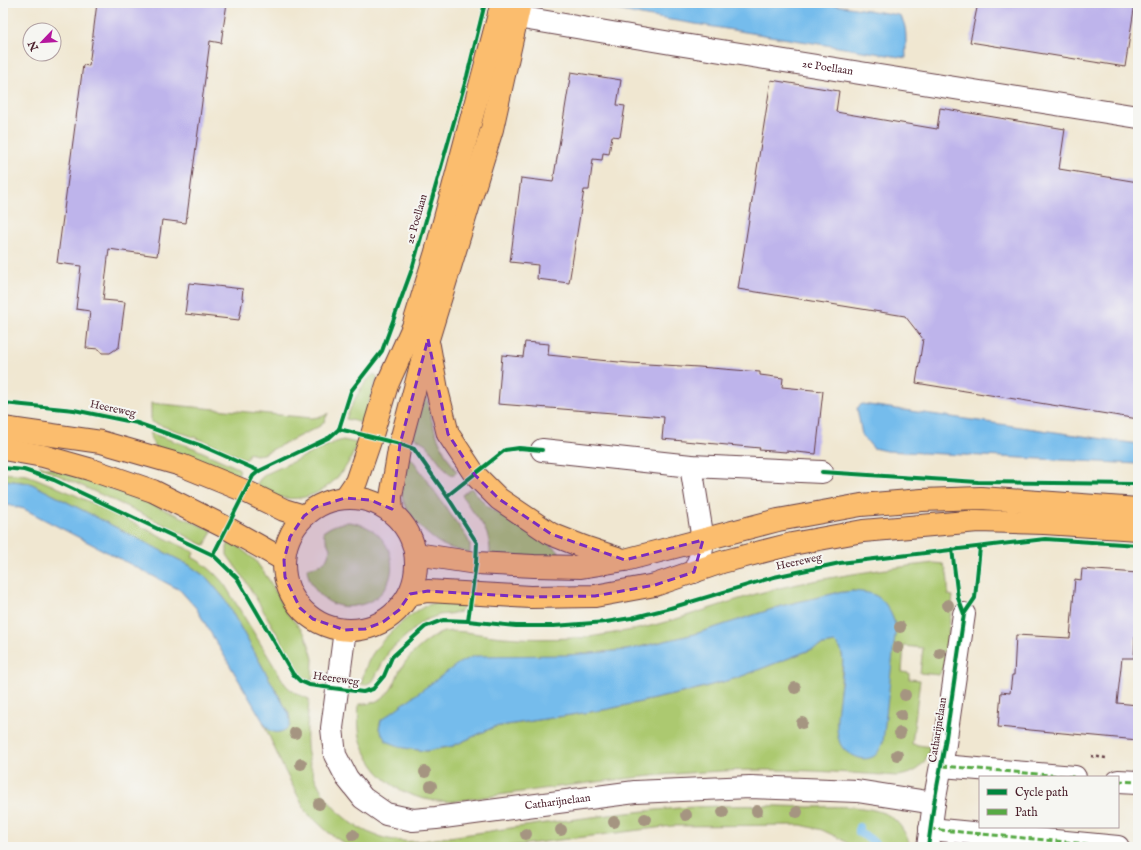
<svg xmlns="http://www.w3.org/2000/svg" width="1141" height="850" font-family="'IM FELL English',serif">
  <style>
    .green { fill: #acc970; stroke: #7b744e; fill-rule: evenodd }
    .water { fill: #75bcec; stroke: #606e8c }
    .lines { fill: none; stroke-linecap: round; stroke-linejoin: round }
    .stream { stroke: #75bcec; stroke-width: 8 }
    .building { fill: #beb4eb }
    .minor-casing { stroke: #633d44; stroke-width: 24 }
    .major-casing { stroke: #633d44; stroke-width: 24 }
    .path { stroke: #633d44; stroke-width: 2.5; stroke-dasharray: 3 3; stroke-linecap: butt }
    .minor { stroke: #fff; stroke-width: 22 }
    .major { stroke: #fbbd6e; stroke-width: 22 }
    .quiet { stroke: #57aa44; stroke-width: 3; stroke-dasharray: 6 3; stroke-linecap: butt }
    .cycleway-casing { stroke: #f6f6f2; stroke-width: 6 }
    .cycleway { stroke: #00873e; stroke-width: 4 }
    .tree { fill: #a59581 }
    .marked { fill: #7b2cbf; fill-opacity: 0.2; stroke: #7b2cbf; stroke-width: 3; stroke-dasharray: 8 5; stroke-linejoin: round }
    .labels { text-anchor: middle; dominant-baseline: central; stroke-width: 4; stroke-linejoin: round; paint-order: stroke }
    .street-label { font-size: 11px; fill: #4a1f2b; stroke: #f6f6f2 }
  </style>
  <rect width="100%" height="100%" fill="#f6f6f2"/>
  <filter id="ink" filterUnits="userSpaceOnUse"><feTurbulence type="fractalNoise" baseFrequency=".025" numOctaves="2"/><feDisplacementMap in="SourceGraphic" scale="8" xChannelSelector="R" yChannelSelector="G"/><feConvolveMatrix kernelMatrix="1 2 1 2 8 2 1 2 1" color-interpolation-filters="sRGB"/></filter>
  <filter id="wash" filterUnits="userSpaceOnUse"><feTurbulence type="fractalNoise" baseFrequency=".012" numOctaves="4" result="noise"/><feDisplacementMap in="SourceGraphic" scale="16" xChannelSelector="R" yChannelSelector="G"/><feGaussianBlur stdDeviation="0.9" result="paint"/><feColorMatrix in="noise" values="0 0 0 0 0 0 0 0 0 0 0 0 0 0 0 0 0 1.4 0 .05"/><feComposite in="paint" operator="in"/></filter>
  <g filter="url(#wash)">
    <rect width="100%" height="100%" fill="#f0e7d1"/>
    <g class="green">
      <path d="M 374,374 L 378,377 L 374,385 L 363,423 L 346,419 C 353,403 360,385 374,374 Z"/>
      <path d="M 426,385 C 428,417 438,446 457,472 C 454,475 451,475 448,473 L 426,444 L 412,436 Z"/>
      <polygon points="151,403 312,418 324,416 328,413 324,422 320,426 263,454 255,455 249,453 246,460 205,441 151,422"/>
      <path d="M 150,433 L 194,448 L 238,468 L 240,470 L 236,480 L 157,448 C 152,443 150,439 150,433 Z"/>
      <path d="M 343,440 L 357,443 C 348,474 319,503 284,498 C 274,497 264,492 254,489 L 260,479 L 266,474 L 333,443 Z"/>
      <path d="M 405,456 L 412,459 L 467,538 L 470,544 L 470,553 C 461,551 451,549 443,545 C 427,536 403,513 402,493 C 401,481 404,468 405,456 Z"/>
      <path d="M 40,465 C 100,484 155,503 212,531 L 205,545 L 203,545 C 150,516 95,492 40,467 Z"/>
      <path d="M 3,473 L 27,475 L 40,480 L 73,494 L 194,552 L 192,557 C 206,565 217,574 226,587 L 285,684 C 292,692 299,695 309,699 C 308,717 305,736 308,754 C 316,801 354,837 402,841 C 408,842 415,841 421,841 C 506,829 592,815 678,808 C 722,805 765,805 808,807 C 833,807 863,804 886,814 C 899,820 907,834 910,847 L 853,847 L 841,839 L 822,830 L 801,825 L 672,826 L 504,847 L 349,847 L 329,833 L 306,812 L 282,765 L 263,722 L 267,728 L 289,714 L 224,598 L 207,578 L 189,565 L 30,483 L 3,480 Z"/>
      <path d="M 471,488 L 488,507 L 555,548 L 559,552 L 559,555 L 557,557 L 490,555 C 491,525 475,519 462,495 Z"/>
      <path d="M 349,522 C 405,529 405,600 354,606 C 343,608 333,605 325,599 C 315,592 308,580 307,568 C 322,565 326,564 330,549 L 323,532 C 331,526 339,523 349,522 Z"/>
      <polygon points="230,540 255,560 269,580 287,613 305,634 310,648 313,659 312,680 304,677 301,674 245,580 227,555 227,547"/>
      <path d="M 934,563 L 943,564 C 949,574 948,585 948,595 L 953,596 L 944,666 L 939,675 L 920,673 L 923,648 L 904,646 L 902,672 L 909,673 L 909,679 L 920,680 L 912,744 L 931,747 C 925,765 916,774 897,776 C 838,772 780,768 721,771 C 632,775 544,789 456,801 C 412,805 371,781 360,737 C 358,726 358,715 359,704 C 374,705 387,698 394,684 C 397,678 398,672 402,667 C 409,655 430,636 444,632 C 459,629 486,636 503,637 C 526,639 550,639 574,638 C 587,638 601,635 614,633 C 669,626 721,602 775,589 C 828,577 881,569 934,563 ZM 853,591 L 837,725 L 843,660 L 841,649 L 835,643 L 823,645 L 737,678 L 686,692 L 609,709 L 494,727 L 453,746 L 426,751 L 404,748 L 379,729 L 381,720 L 568,655 L 627,650 L 695,634 L 785,605 L 836,593 Z"/>
      <path d="M 439,602 L 464,602 L 463,608 L 460,612 L 456,613 L 439,615 L 423,621 L 389,651 L 373,681 L 365,685 L 361,684 C 363,676 365,668 369,660 C 378,642 406,616 424,607 C 429,604 434,603 439,602 Z"/>
    </g>
    <g class="water">
      <path d="M 583,3 L 823,3 L 899,15 C 909,24 905,45 906,58 L 646,16 Z"/>
      <polygon points="862,404 1138,444 1138,464 886,451 873,448 862,435 857,408"/>
      <path d="M 3,480 L 30,483 L 189,565 L 207,578 L 224,598 L 289,714 L 290,720 L 290,726 C 282,733 275,735 267,728 L 196,608 L 180,590 L 24,509 L 3,504 Z"/>
      <path d="M 853,591 C 859,592 867,592 872,594 C 886,599 892,614 896,627 L 883,742 C 880,748 878,756 870,758 C 864,760 858,758 852,755 C 820,743 850,675 841,650 C 840,648 837,645 835,643 L 823,645 L 737,678 L 686,692 L 609,709 L 494,727 L 453,746 L 426,751 L 404,748 L 386,741 L 379,729 L 381,720 L 459,663 L 474,656 L 568,655 L 627,650 L 695,634 L 785,605 L 836,593 Z"/>
    </g>
    <g class="lines">
      <polyline class="stream" points="859,827 859,833 869,838 879,847"/>
    </g>
    <g id="blocks">
      <g class="building">
        <polygon points="97,3 227,3 221,43 210,41 186,223 162,220 157,256 109,249 103,300 125,302 119,347 110,353 102,353 99,349 86,348 90,311 76,309 81,266 57,263 83,65 89,66"/>
        <polygon points="978,3 1135,3 1125,67 970,42"/>
        <polygon points="571,72 621,80 617,105 625,106 620,137 612,136 609,154 603,153 602,160 593,159 589,190 584,190 569,283 537,279 538,265 510,262 521,178 553,182"/>
        <polygon points="771,80 839,91 836,112 937,129 940,108 1065,129 1059,169 1138,182 1138,419 916,383 923,339 905,316 738,289"/>
        <polygon points="189,283 243,289 242,298 243,298 239,320 185,314"/>
        <polygon points="525,342 549,344 548,355 629,363 699,367 760,372 760,375 783,378 782,387 823,391 816,454 786,451 786,452 759,450 760,448 662,439 664,417 498,404 502,355 523,357"/>
        <polygon points="1082,569 1138,573 1138,638 1135,637 1134,658 1122,658 1117,703 1138,705 1138,740 998,727 1001,692 1010,693 1012,675 1014,675 1016,635 1070,638 1075,579 1081,580"/>
      </g>
    </g>
  </g>
  <g filter="url(#ink)">
    <use href="#blocks" fill-opacity="0" stroke="#633d44" stroke-width="1"/>
    <g class="lines">
      <g class="minor-casing">
        <g id="minor">
          <path id="s1" d="M 499,14 L 671,43 L 1138,117"/>
          <polyline points="542,450 691,466 822,472"/>
          <polyline points="691,466 703,540 701,555 694,572"/>
          <path id="s2" d="M 345,630 L 332,728 L 335,755 L 347,778 L 363,798 L 386,814 L 413,820 L 436,818 L 635,792 L 750,787 L 857,791 L 934,803"/>
          <polyline points="942,766 1075,777"/>
          <polyline points="1118,781 1138,782"/>
          <polyline points="930,829 1118,847"/>
          <polyline points="928,847 934,803 945,744 964,614"/>
        </g>
      </g>
      <g class="major-casing">
        <g id="major">
          <polyline points="429,346 437,390 448,434 475,475 499,499 551,534 584,547 620,559"/>
          <polyline points="3,428 101,442 181,465 245,491 284,510 304,516"/>
          <polyline points="3,449 43,456 89,469 153,491 227,528 284,560"/>
          <circle cx="350" cy="564" r="66"/>
          <polyline points="345,498 356,482 371,438 387,385 413,327 436,252 502,3"/>
          <polyline points="392,512 391,497 400,444 428,339 492,129 520,3"/>
          <polyline points="416,554 476,563 534,566 581,567 625,560 778,520 861,505 922,500 981,498 1138,509"/>
          <polyline points="410,594 428,591 531,597 595,596 655,585 722,562 792,544 863,531 978,521 1044,523 1138,529"/>
        </g>
      </g>
      <polyline class="path" points="1091,756 1106,758"/>
      <use href="#minor" class="minor"/>
      <use href="#major" class="major"/>
      <g class="quiet">
        <polyline points="942,766 1075,777"/>
        <polyline points="1118,781 1138,782"/>
        <polyline points="930,829 1118,847"/>
      </g>
      <g class="cycleway-casing">
        <g id="cycleway">
          <polyline points="3,403 74,410 137,423 202,446 259,471"/>
          <polyline points="339,429 330,437 259,471 253,476 213,555 237,578 293,674 300,681 309,685 363,692 373,689 384,676 392,657 425,627 443,620 468,621 516,626 554,626 606,622 631,618 667,609 774,577 840,563 1045,539 1138,545"/>
          <polyline points="339,429 351,391 382,351 412,269 467,76 485,3"/>
          <polyline points="339,429 400,444 414,449 447,496 477,543 476,563 468,621"/>
          <polyline points="3,468 24,470 54,480 213,555"/>
          <polyline points="822,472 978,482 1138,484"/>
          <polyline points="447,496 505,450 519,448 542,450"/>
          <polyline points="952,549 958,598 964,614"/>
          <polyline points="928,847 934,803 945,744 964,614 975,598 980,547"/>
        </g>
      </g>
      <use href="#cycleway" class="cycleway"/>
    </g>
    <g class="tree">
      <circle cx="948" cy="605" r="6"/>
      <circle cx="900" cy="627" r="6"/>
      <circle cx="898" cy="647" r="6"/>
      <circle cx="940" cy="653" r="6"/>
      <circle cx="795" cy="688" r="6"/>
      <circle cx="905" cy="695" r="6"/>
      <circle cx="901" cy="715" r="6"/>
      <circle cx="802" cy="723" r="6"/>
      <circle cx="295" cy="733" r="6"/>
      <circle cx="900" cy="733" r="6"/>
      <circle cx="897" cy="755" r="6"/>
      <circle cx="301" cy="764" r="6"/>
      <circle cx="425" cy="772" r="6"/>
      <circle cx="431" cy="786" r="6"/>
      <circle cx="319" cy="804" r="6"/>
      <circle cx="757" cy="811" r="6"/>
      <circle cx="723" cy="812" r="6"/>
      <circle cx="797" cy="812" r="6"/>
      <circle cx="686" cy="815" r="6"/>
      <circle cx="645" cy="819" r="6"/>
      <circle cx="614" cy="822" r="6"/>
      <circle cx="561" cy="830" r="6"/>
      <circle cx="526" cy="834" r="6"/>
      <circle cx="353" cy="835" r="6"/>
    </g>
  </g>
  <path class="marked" d="M 428,339 L 448,434 L 475,475 L 499,499 L 551,534 L 625,560 L 703,540 L 694,572 L 655,585 L 595,596 L 531,597 L 428,591 L 410,594 L 399,610 L 383,622 L 365,629 L 345,630 L 313,619 L 300,608 L 285,577 L 284,560 L 290,537 L 304,516 L 316,507 L 345,498 L 370,500 L 392,509 L 400,444 Z"/>
  <g class="labels">
    <g class="street-label">
      <text stroke="none"><textPath href="#s1" startOffset="333">2e Poellaan</textPath></text>
      <text transform="translate(417 219) rotate(-74)">2e Poellaan</text>
      <text transform="translate(113 409) rotate(12)">Heereweg</text>
      <text transform="translate(799 562) rotate(-12)">Heereweg</text>
      <text transform="translate(336 679) rotate(8)">Heereweg</text>
      <text transform="translate(938 730) rotate(-81)">Catharijnelaan</text>
      <text stroke="none"><textPath href="#s2" startOffset="379">Catharijnelaan</textPath></text>
    </g>
  </g>
  <rect width="1141" height="850" fill="none" stroke="#f6f6f2" stroke-width="16"/>
  <rect x="979" y="776" width="140" height="52" fill="#f6f6f2" stroke="#b1a0a2"/>
  <rect x="987" y="789" width="20" height="6" fill="#00873e" stroke="#b1a0a2"/>
  <text x="1015" y="796" font-size="12" fill="#4a1f2b">Cycle path</text>
  <rect x="987" y="809" width="20" height="6" fill="#57aa44" stroke="#b1a0a2"/>
  <text x="1015" y="816" font-size="12" fill="#4a1f2b">Path</text>
  <g transform="translate(42 42) rotate(245)"><circle r="19" fill="#f6f6f2" stroke="#b1a0a2"/>
  <path d="M0-3L7 15L0 10L-7 15Z" fill="#b5179e"/>
  <text y="-6" font-size="11" font-weight="bold" text-anchor="middle" fill="#4a1f2b">N</text>
  </g>
</svg>
